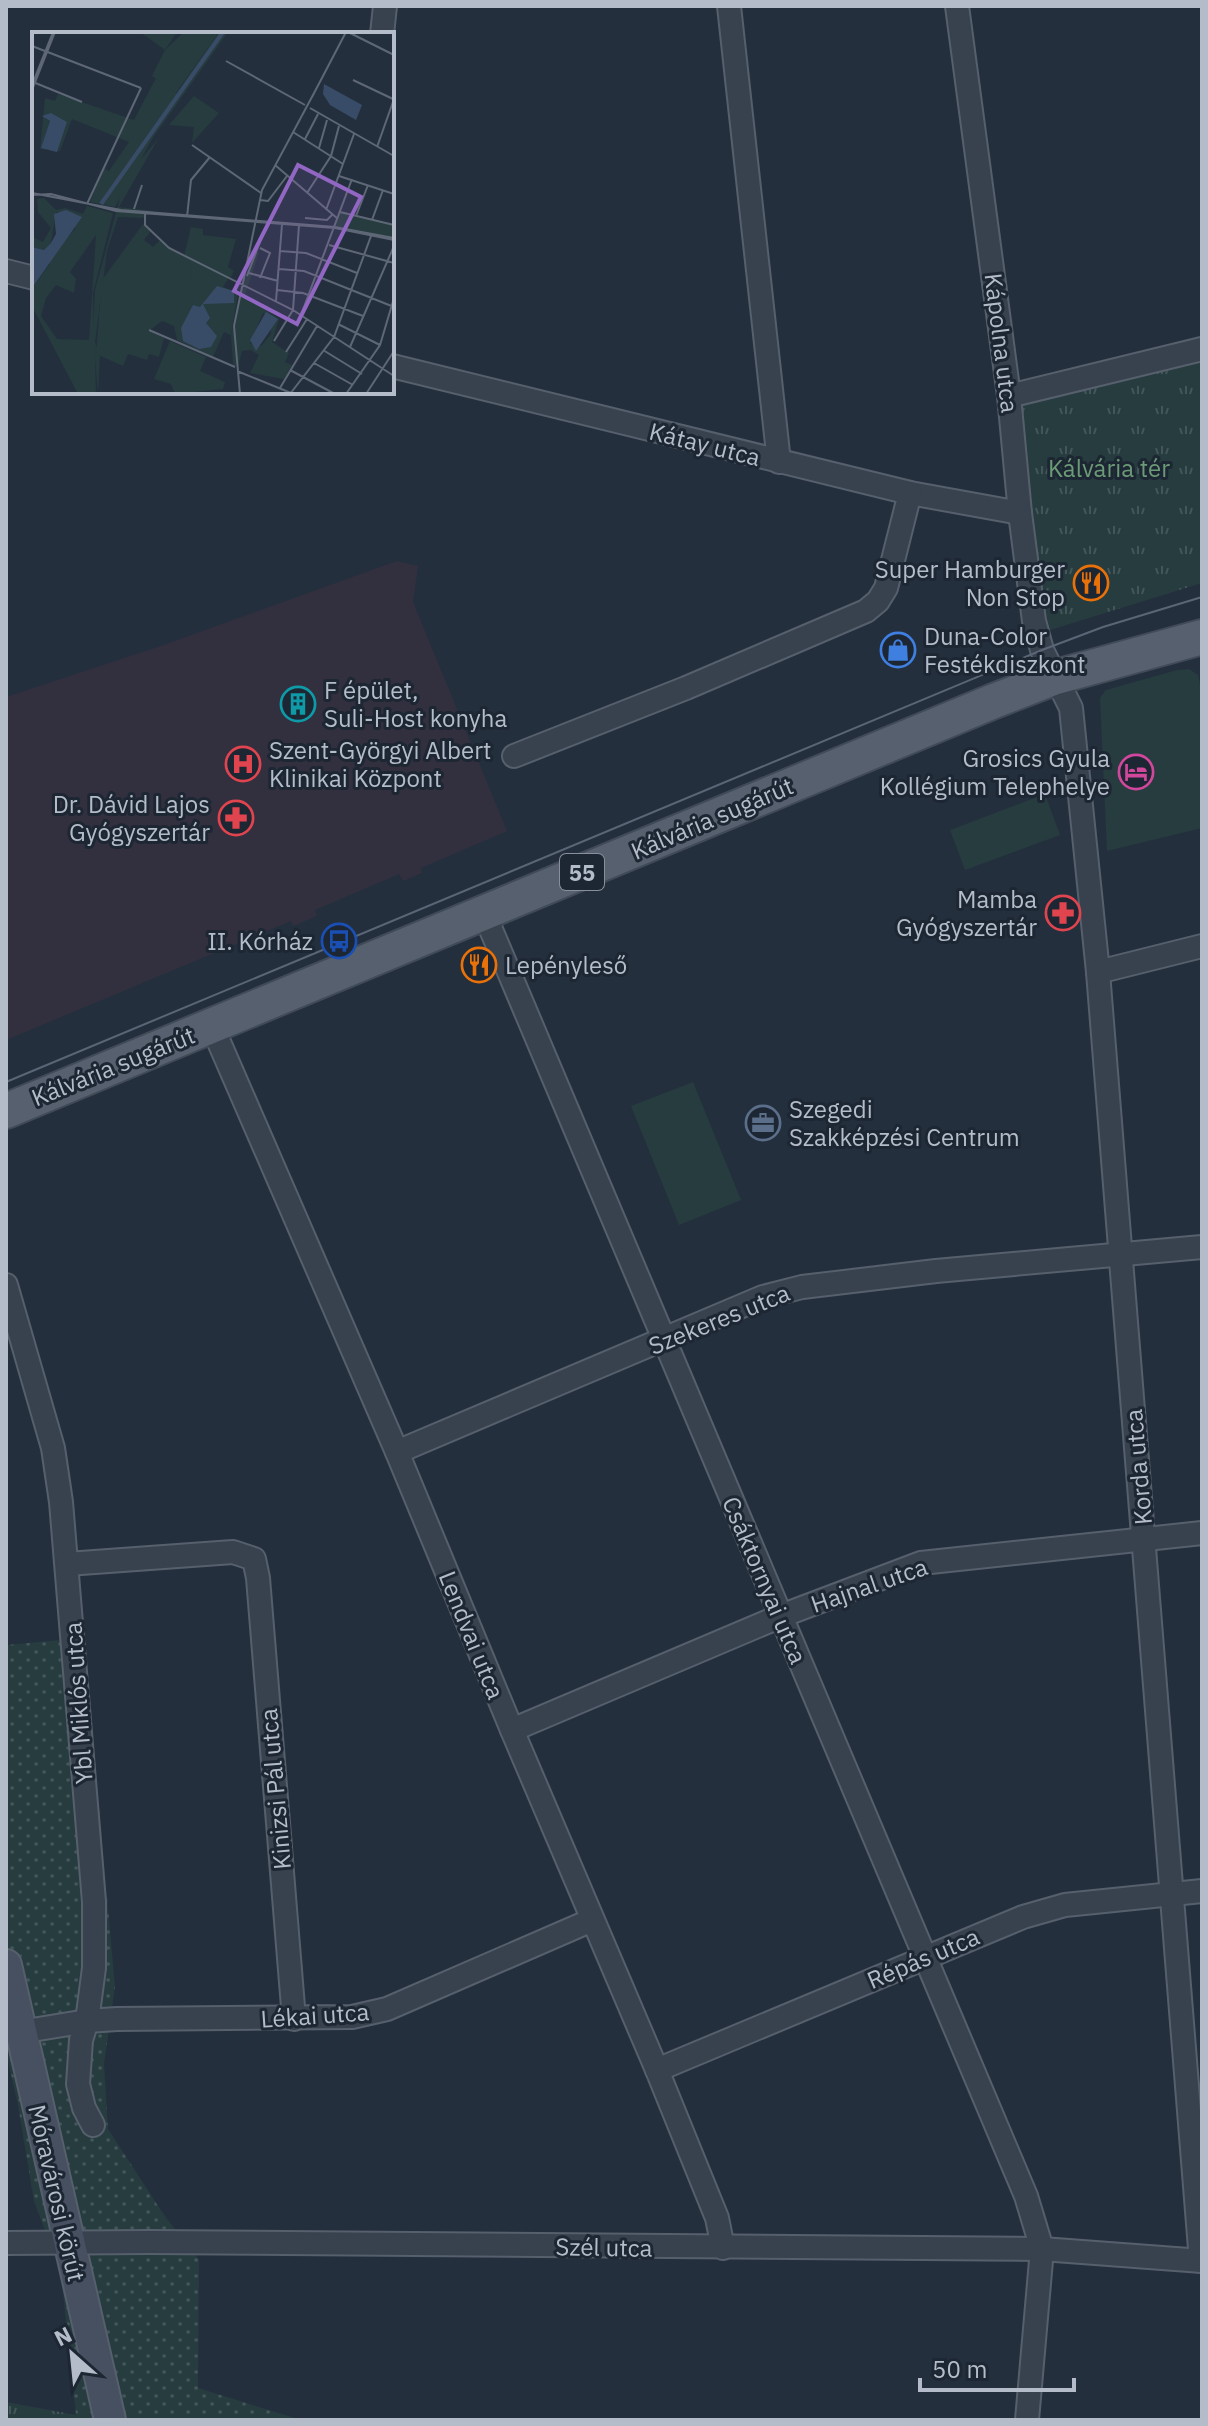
<svg xmlns="http://www.w3.org/2000/svg" width="1208" height="2426" font-family="'IBM Plex Sans',sans-serif">
  <style>
    .medical { fill: #32303f }
    .grass { fill: url(#grass-dots) }
    .park { fill: url(#park-tufts) }
    .garden { fill: #263c3f }
    .lines { fill: none; stroke-linecap: round; stroke-linejoin: round }
    .minor-casing { stroke: #565f6c; stroke-width: 26 }
    .secondary-casing { stroke: #565f6c; stroke-width: 34 }
    .primary-casing { stroke: #414a57; stroke-width: 38 }
    .minor { stroke: #38414e; stroke-width: 22 }
    .secondary { stroke: #465061; stroke-width: 30 }
    .primary { stroke: #56606e; stroke-width: 34 }
    .tram { stroke: #5a6575; stroke-width: 2 }
    .labels { text-anchor: middle; dominant-baseline: central; stroke-width: 6; stroke-linejoin: round; paint-order: stroke }
    .shield { fill: #1d2633; stroke: #878f9c; stroke-width: 2 }
    .shield-label { font-size: 22px; font-weight: bold; fill: #b4bcc9 }
    .street-label { font-size: 24px; fill: #b4bcc9; stroke: #1d2633 }
    .park-label { font-size: 24px; fill: #6b9a76; stroke: #1d2633 }
    .poi-label { font-size: 24px; fill: #b4bcc9; stroke: #1d2633; text-anchor: end }
    .inset-river { fill: none; stroke: #394c67; stroke-width: 4 }
    .inset-road { fill: none; stroke: #5e6776; stroke-width: 2 }
    .view { fill: #9266c3; fill-opacity: 0.15; stroke: #9266c3; stroke-width: 4 }
    .inset-edge { fill: none; stroke: #b4bcc9; stroke-width: 4 }
  </style>
  <defs>
    <pattern id="grass-dots" width="8" height="8" patternUnits="userSpaceOnUse" patternTransform="scale(2)"><rect width="8" height="8" fill="#263c3f"/><path d="M2 2h.1M6 6h.1" fill="none" stroke="#435659" stroke-width="1.8" stroke-linecap="round"/></pattern>
    <pattern id="park-tufts" width="24" height="20" patternUnits="userSpaceOnUse" patternTransform="scale(2)"><rect width="24" height="20" fill="#263c3f"/><path d="M3 7l-1-3M5 7V3M7 7l1-3M15 17l-1-3M17 17v-4M19 17l1-3" fill="none" stroke="#435659"/></pattern>
  </defs>
  <rect width="100%" height="100%" fill="#242f3e"/>
  <polygon class="medical" points="397,561 418,566 413,602 507,831 421,868 422,873 403,881 399,874 315,910 317,916 293,926 291,921 6,1040 6,697 164,645"/>
  <polygon class="grass" points="84,1638 115,1987 104,2064 108,2129 164,2215 199,2260 198,2388 301,2420 77,2420 76,2415 61,2273 34,2201 18,2105 6,2052 6,1645"/>
  <g class="park">
    <polygon points="1202,349 1202,583 1037,634 1009,396"/>
    <polygon points="6,2402 76,2415 77,2420 6,2420"/>
  </g>
  <g class="garden">
    <polygon points="1189,669 1198,675 1202,693 1202,828 1107,851 1100,698 1106,690 1177,670"/>
    <polygon points="1045,794 1060,835 965,870 950,830"/>
    <polygon points="693,1082 741,1200 679,1225 631,1106"/>
  </g>
  <g class="lines">
    <g class="minor-casing">
      <g id="minor">
        <polyline points="729,6 779,462"/>
        <polyline points="957,6 1009,396 1020,513 1034,621 1042,650 1071,708 1098,972 1201,2261"/>
        <polyline points="382,34 385,6"/>
        <polyline points="6,271 34,278"/>
        <polyline points="392,366 910,493 1020,513"/>
        <polyline points="1009,396 1202,349"/>
        <polyline points="514,756 686,688 866,611 878,601 886,588 910,493"/>
        <polyline points="484,913 1026,2196 1042,2249 1027,2420"/>
        <polyline points="1098,972 1202,946"/>
        <polyline points="212,1026 397,1452 512,1730 657,2070 717,2218 723,2248"/>
        <polyline points="6,1285 53,1448 61,1502 94,1902 94,1968 87,2021 81,2040 78,2084 84,2108 93,2125"/>
        <polyline points="397,1452 763,1297 802,1287 936,1271 1202,1247"/>
        <polyline points="67,1564 233,1552 254,1559 258,1578 294,2019"/>
        <polyline points="512,1730 781,1616 921,1563 1202,1533"/>
        <polyline points="20,2032 87,2021 117,2019 352,2017 387,2009 592,1920"/>
        <polyline points="657,2070 1023,1917 1065,1905 1202,1891"/>
        <polyline points="6,2243 149,2242 1042,2249 1202,2261"/>
      </g>
    </g>
    <g class="secondary-casing">
      <polyline id="secondary" points="6,1965 110,2420"/>
    </g>
    <g class="primary-casing">
      <polyline id="primary" points="6,1111 994,701 1056,677 1202,637"/>
    </g>
    <use href="#minor" class="minor"/>
    <use href="#secondary" class="secondary"/>
    <use href="#primary" class="primary"/>
    <polyline class="tram" points="6,1082 1042,650 1103,627 1202,597"/>
  </g>
  <defs>
    <g id="restaurant-ring" transform="scale(1.8)"><circle r="9.5" fill="#1d2633" stroke="#e8710a" stroke-width="1.5"/><path d="M-5-6h1v4h1v-4h1v4h1v-4h1v5L-1.5 .5V6h-2V.5L-5-1ZM5-6V6H3V1.5H1.5Q1.5-4 5-6Z" fill="#e8710a"/></g>
    <g id="shop-ring" transform="scale(1.8)"><circle r="9.5" fill="#1d2633" stroke="#3f7fe0" stroke-width="1.5"/><path d="M-5-2.5h2.3a2.7 3.5 0 0 1 5.4 0H5L5.5 6h-11ZM-1.5-2.5h3a1.5 2.3 0 0 0-3 0Z" fill="#3f7fe0"/></g>
    <g id="building-ring" transform="scale(1.8)"><circle r="9.5" fill="#1d2633" stroke="#0f9aa8" stroke-width="1.5"/><path d="M-4-6H4V6H1V3H-1V6H-4ZM-2.5-4.3h1.7v1.8h-1.7ZM.8-4.3h1.7v1.8H.8ZM-2.5-1h1.7V.8h-1.7ZM.8-1h1.7V.8H.8Z" fill="#0f9aa8"/></g>
    <g id="hospital-ring" transform="scale(1.8)"><circle r="9.5" fill="#1d2633" stroke="#e0444e" stroke-width="1.5"/><path d="M-5-5h3v3.5h4V-5h3V5h-3V1.5h-4V5h-3Z" fill="#e0444e"/></g>
    <g id="hotel-ring" transform="scale(1.8)"><circle r="9.5" fill="#1d2633" stroke="#d1479c" stroke-width="1.5"/><path d="M-6-4.5h1.5V1H6V5H4.5V3h-9V5H-6ZM-4 0a1.8 1.8 0 1 1 3.6 0ZM.5 0V-2.5h3Q6-2.5 6 0Z" fill="#d1479c"/></g>
    <g id="pharmacy-ring" transform="scale(1.8)"><circle r="9.5" fill="#1d2633" stroke="#e0444e" stroke-width="1.5"/><path d="M-2-6h4v4h4v4h-4v4h-4v-4h-4v-4h4Z" fill="#e0444e"/></g>
    <g id="bus-ring" transform="scale(1.8)"><circle r="9.5" fill="#1d2633" stroke="#1a4fb4" stroke-width="1.5"/><path d="M-5-6H5V4H4V6H2V4H-2V6H-4V4H-5ZM-3.5-4V0h7V-4ZM-3.5 1.2v1.5H-2V1.2ZM2 1.2v1.5H3.5V1.2Z" fill="#1a4fb4"/></g>
    <g id="office-ring" transform="scale(1.8)"><circle r="9.5" fill="#1d2633" stroke="#5c6f8a" stroke-width="1.5"/><path d="M-6-3h4V-5.5h4V-3h4V5H-6ZM-1-4.5V-3h2v-1.5ZM-6 0V1H6V0Z" fill="#5c6f8a"/></g>
  </defs>
  <g fill-rule="evenodd">
    <use href="#restaurant-ring" x="1091" y="583"/>
    <use href="#shop-ring" x="898" y="650"/>
    <use href="#building-ring" x="298" y="704"/>
    <use href="#hospital-ring" x="243" y="764"/>
    <use href="#hotel-ring" x="1136" y="772"/>
    <use href="#pharmacy-ring" x="236" y="818"/>
    <use href="#pharmacy-ring" x="1063" y="913"/>
    <use href="#bus-ring" x="339" y="941"/>
    <use href="#restaurant-ring" x="479" y="965"/>
    <use href="#office-ring" x="763" y="1123"/>
  </g>
  <g class="labels">
    <rect class="shield" x="560" y="854" width="44" height="36" rx="6"/>
    <g class="shield-label">
      <text x="582" y="872">55</text>
    </g>
    <g class="street-label">
      <text transform="translate(1002 343) rotate(83)">Kápolna utca</text>
      <text transform="translate(705 444) rotate(14)">Kátay utca</text>
      <text transform="translate(712 818) rotate(-23)">Kálvária sugárút</text>
      <text transform="translate(113 1066) rotate(-22)">Kálvária sugárút</text>
      <text transform="translate(719 1319) rotate(-22)">Szekeres utca</text>
      <text transform="translate(1138 1467) rotate(-95)">Korda utca</text>
      <text transform="translate(765 1580) rotate(67)">Csáktornyai utca</text>
      <text transform="translate(869 1585) rotate(-19)">Hajnal utca</text>
      <text transform="translate(472 1635) rotate(68)">Lendvai utca</text>
      <text transform="translate(78 1703) rotate(-94)">Ybl Miklós utca</text>
      <text transform="translate(275 1789) rotate(-95)">Kinizsi Pál utca</text>
      <text transform="translate(923 1958) rotate(-23)">Répás utca</text>
      <text transform="translate(315 2015) rotate(-4)">Lékai utca</text>
      <text transform="translate(57 2193) rotate(77)">Móravárosi körút</text>
      <text transform="translate(604 2247) rotate(1)">Szél utca</text>
    </g>
    <g class="park-label">
      <text x="1109" y="468">Kálvária tér</text>
    </g>
    <g class="poi-label">
      <text x="1065" y="569">Super Hamburger<tspan x="1065" dy="28">Non Stop</tspan></text>
      <text x="924" y="636" text-anchor="start">Duna-Color<tspan x="924" dy="28">Festékdiszkont</tspan></text>
      <text x="324" y="690" text-anchor="start">F épület,<tspan x="324" dy="28">Suli-Host konyha</tspan></text>
      <text x="269" y="750" text-anchor="start">Szent-Györgyi Albert<tspan x="269" dy="28">Klinikai Központ</tspan></text>
      <text x="1110" y="758">Grosics Gyula<tspan x="1110" dy="28">Kollégium Telephelye</tspan></text>
      <text x="210" y="804">Dr. Dávid Lajos<tspan x="210" dy="28">Gyógyszertár</tspan></text>
      <text x="1037" y="899">Mamba<tspan x="1037" dy="28">Gyógyszertár</tspan></text>
      <text x="313" y="941">II. Kórház</text>
      <text x="505" y="965" text-anchor="start">Lepényleső</text>
      <text x="789" y="1109" text-anchor="start">Szegedi<tspan x="789" dy="28">Szakképzési Centrum</tspan></text>
    </g>
  </g>
  <g transform="translate(32 32)">
    <rect width="362" height="362" fill="#242f3e"/>
    <path d="M 108,0 L 145,0 L 133,18 ZM 187,0 L 196,0 L 120,107 L 109,127 L 126,107 L 87,175 L 122,179 L 110,186 L 86,185 L 75,219 L 63,310 L 68,324 L 66,362 L 61,306 L 63,258 L 88,166 L 83,175 L 68,172 ZM 162,64 L 187,81 L 160,111 L 162,95 L 137,93 ZM 159,195 L 171,197 L 171,203 L 204,207 L 196,235 L 202,239 L 199,245 L 159,246 L 152,224 ZM 218,217 L 227,221 L 213,263 L 247,287 L 240,310 L 257,321 L 253,330 L 260,333 L 252,347 L 218,341 L 227,323 L 219,318 L 210,319 L 206,335 L 201,333 L 199,303 ZM 231,281 L 239,284 L 239,302 L 229,314 L 218,312 ZM 138,309 L 174,325 L 168,339 L 193,350 L 191,357 L 143,362 L 139,352 L 122,347 Z" fill="#263c3f" fill-rule="evenodd"/>
    <path d="M 124,46 L 146,62 L 68,172 L 58,170 L 72,136 L 77,139 L 97,110 L 40,87 L 28,119 L 8,117 L 13,66 L 23,69 L 26,62 L 102,88 ZM 14,87 L 35,90 L 25,120 L 9,116 L 18,89 ZM 12,166 L 24,178 L 33,176 L 51,182 L 55,174 L 81,181 L 61,261 L 64,362 L 46,362 L 0,274 L 0,256 L 18,232 L 16,226 L 43,197 L 45,182 L 24,180 L 19,211 L 12,218 L 0,215 L 0,205 L 11,210 L 19,196 L 6,180 L 5,167 ZM 64,203 L 57,308 L 25,307 L 9,284 L 14,266 L 24,253 L 42,261 L 44,247 L 38,240 Z" fill="#263c3f" fill-rule="evenodd"/>
    <path d="M 308,180 L 362,193 L 362,205 L 303,194 ZM 111,192 L 119,199 L 112,208 L 121,215 L 128,208 L 158,228 L 159,246 L 173,242 L 175,235 L 197,245 L 191,255 L 206,261 L 199,303 L 192,300 L 181,325 L 145,308 L 142,294 L 130,289 L 117,299 L 132,306 L 127,325 L 117,322 L 115,328 L 96,322 L 91,334 L 64,322 L 70,248 Z" fill="#263c3f"/>
    <path d="M 152,0 L 187,0 L 144,61 L 120,44 L 133,18 Z" fill="#263c3f"/>
    <path d="M 292,52 L 330,73 L 324,88 L 298,73 L 291,62 ZM 19,81 L 35,90 L 25,120 L 9,116 L 18,89 L 10,84 ZM 34,178 L 50,185 L 0,256 L 0,215 L 12,218 L 19,211 L 24,202 L 22,182 ZM 185,254 L 202,259 L 202,271 L 171,272 L 178,286 L 174,291 L 185,304 L 179,315 L 167,317 L 151,309 L 149,296 L 161,273 L 168,275 ZM 234,280 L 246,287 L 224,319 L 218,308 Z" fill="#394c67"/>
    <path class="inset-river" d="M 69,172 L 191,0"/>
    <path class="inset-road" d="M 316,0 L 362,23M 0,14 L 109,56M 194,29 L 273,73M 321,48 L 361,67M 1,50 L 50,70M 0,53 L 21,0M 0,58 L 23,0M 280,65 L 314,0M 278,76 L 362,124M 261,100 L 311,132M 273,107 L 286,82M 160,113 L 229,161M 345,115 L 362,67M 287,116 L 295,88M 243,133 L 306,187M 307,144 L 362,162M 0,161 L 89,178 L 303,195 L 362,206M 275,161 L 299,124 L 307,94M 0,163 L 19,162 L 84,179 L 303,196 L 362,208M 228,168 L 236,169 L 255,144M 55,172 L 109,56M 102,177 L 110,153M 294,178 L 322,102M 308,180 L 362,193M 113,181 L 113,193 L 137,216 L 261,278 L 362,344M 324,184 L 336,153M 155,185 L 159,148 L 178,125M 273,186 L 295,188 L 300,183M 340,188 L 351,158M 297,213 L 362,231M 248,219 L 274,221 L 325,241M 247,237 L 272,239 L 362,275M 217,241 L 246,249M 215,244 L 233,197M 228,246 L 238,221 L 228,216M 245,258 L 271,261 L 331,284M 244,269 L 250,192M 269,283 L 320,147M 306,292 L 348,313M 117,298 L 203,335M 242,309 L 261,278 L 267,193M 318,315 L 362,214M 291,318 L 330,342M 254,320 L 275,287M 282,331 L 321,353M 258,338 L 303,362M 205,339 L 259,361M 248,356 L 285,294M 208,362 L 202,294 L 230,158 L 281,63M 258,362 L 302,305 L 339,204M 314,362 L 348,313 L 362,266M 334,362 L 362,319"/>
    <path class="view" d="M 266,133 L 329,165 L 265,292 L 202,259 Z"/>
    <rect width="362" height="362" class="inset-edge"/>
  </g>
  <rect width="1208" height="2426" fill="none" stroke="#b4bcc9" stroke-width="16"/>
  <g transform="translate(72 2354) rotate(333)" stroke="#1d2633" stroke-width="6" paint-order="stroke">
  <path d="M0-6L14 30L0 20L-14 30Z" fill="#b4bcc9"/>
  <text y="-12" font-size="22" font-weight="bold" text-anchor="middle" fill="#b4bcc9">N</text>
  </g>
  <path d="M920 2378v12h154v-12" fill="none" stroke="#b4bcc9" stroke-width="4"/>
  <text x="932" y="2378" font-size="24" fill="#b4bcc9" stroke="#1d2633" stroke-width="6" paint-order="stroke">50 m</text>
</svg>
